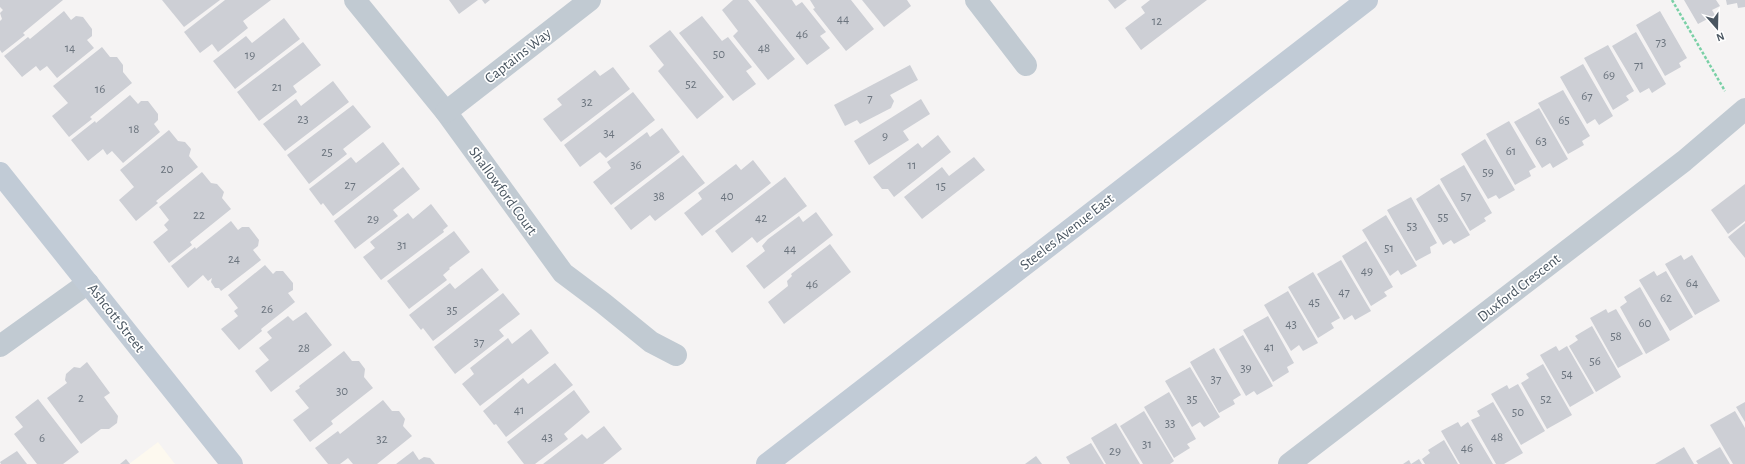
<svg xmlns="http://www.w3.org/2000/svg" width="1745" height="464" font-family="'Alegreya Sans',sans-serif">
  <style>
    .commercial { fill: #fdf9ef }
    .building { fill: #cdcfd5 }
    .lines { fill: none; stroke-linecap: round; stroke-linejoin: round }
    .path { stroke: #7ad0a6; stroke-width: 2.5; stroke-dasharray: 3 2; stroke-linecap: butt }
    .street { stroke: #c1cad2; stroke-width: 22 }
    .secondary { stroke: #c1cbd6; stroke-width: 22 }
    .labels { text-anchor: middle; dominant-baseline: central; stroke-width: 3.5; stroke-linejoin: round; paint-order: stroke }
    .number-label { font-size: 13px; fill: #6b747e }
    .street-label { font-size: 15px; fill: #4a5661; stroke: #fff }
  </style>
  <rect width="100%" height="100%" fill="#f5f3f3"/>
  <polygon class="commercial" points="158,442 175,464 129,464"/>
  <g class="building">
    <polygon points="0,0 63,0 23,33 25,35 2,53 0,50 0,21 2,19 0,13 3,10 0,7"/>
    <polygon points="162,0 220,0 184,27"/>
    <polygon points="225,0 271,0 243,21 248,28 218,52 212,44 200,53 184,32"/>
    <polygon points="449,0 478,0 459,14"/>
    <polygon points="482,0 490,0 485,4"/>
    <polygon points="733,0 748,0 795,59 768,80 733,36 738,31 722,10"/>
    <polygon points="755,0 792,0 796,6 802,2 826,32 820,36 830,48 807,65"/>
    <polygon points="810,0 851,0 874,29 846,51 813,9 815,8"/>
    <polygon points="862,0 907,0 911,6 884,27"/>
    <polygon points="1108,0 1127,0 1115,9"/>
    <polygon points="1150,0 1207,0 1141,50 1125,28 1145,13 1141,7"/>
    <polygon points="1684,0 1716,0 1720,6 1712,10 1715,15 1698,24"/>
    <polygon points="1726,0 1745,0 1745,7 1738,8 1737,3 1727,5"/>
    <polygon points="64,11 71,20 76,16 83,17 92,29 92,36 87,40 94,48 57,78 47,66 40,71 36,66 22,77 4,56 28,37 30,39"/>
    <polygon points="1660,11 1687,58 1679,63 1681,67 1665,76 1636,25"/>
    <polygon points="702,16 722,41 728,37 752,67 746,71 756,84 733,101 679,33"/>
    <polygon points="284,18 300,39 235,89 213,61 246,36 252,43"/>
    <polygon points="670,30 724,97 697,119 658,71 664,65 649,46"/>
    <polygon points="1636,32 1666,84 1652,93 1649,88 1640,93 1612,46"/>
    <polygon points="303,42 321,65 293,86 297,92 259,121 237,92"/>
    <polygon points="1608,45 1634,91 1626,96 1629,100 1613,110 1584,58"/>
    <polygon points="102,47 110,57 117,57 123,65 123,72 132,83 90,117 92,119 69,137 52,116 68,103 53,86"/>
    <polygon points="1583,64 1613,116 1599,125 1595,119 1587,124 1560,77"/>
    <polygon points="910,65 918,80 890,95 894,101 891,108 860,124 857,120 845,126 834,105"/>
    <polygon points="613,67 630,89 561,142 543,119 562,105 557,99 595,70 600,76"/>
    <polygon points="333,81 349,102 285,151 263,124 296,99 301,106"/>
    <polygon points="1563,90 1590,136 1582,141 1584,145 1568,154 1538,103"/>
    <polygon points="633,92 655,120 606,158 600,152 580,167 564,145"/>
    <polygon points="130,95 138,104 141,101 148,101 158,114 158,120 154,124 160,132 123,163 112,151 107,155 103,149 88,161 71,140 95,121 96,123"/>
    <polygon points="921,99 930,114 903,131 909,140 869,165 854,141"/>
    <polygon points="353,105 371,127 343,149 347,154 309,184 287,155"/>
    <polygon points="1539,108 1568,159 1553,168 1550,163 1542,168 1514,122"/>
    <polygon points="1509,121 1536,167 1529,171 1531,176 1515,185 1486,134"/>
    <polygon points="662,128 680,152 611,205 593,182 611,168 607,162 647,132 650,137"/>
    <polygon points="169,130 178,141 185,142 191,149 189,156 198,167 156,201 158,203 136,221 119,200 134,187 120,170"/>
    <polygon points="938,135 951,152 894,197 888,189 882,189 873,177 918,143 922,148"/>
    <polygon points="1485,139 1515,190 1499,199 1496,195 1488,199 1461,154"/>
    <polygon points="383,142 400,164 333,216 323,203 321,205 309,189 351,157 356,163"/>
    <polygon points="683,155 705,183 655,221 650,215 631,230 614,208"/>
    <polygon points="974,157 985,170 922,219 904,197 942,167 949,176"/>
    <polygon points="753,160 771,183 702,236 684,213 702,199 698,193 736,164 741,170"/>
    <polygon points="1464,165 1492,213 1484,218 1486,221 1470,231 1440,179"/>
    <polygon points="403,167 420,189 393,210 398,216 355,249 334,221"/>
    <polygon points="202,172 211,183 217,184 224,192 222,198 231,209 190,242 192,245 169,263 153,242 168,230 164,225 169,220 159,207"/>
    <polygon points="785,177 807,206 757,243 752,237 732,253 715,231"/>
    <polygon points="1439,184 1470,235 1454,244 1451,240 1443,245 1416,199"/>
    <polygon points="1745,184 1745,221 1728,234 1711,210"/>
    <polygon points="1411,197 1437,243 1430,247 1431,253 1416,261 1387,210"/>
    <polygon points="431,204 448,226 443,230 444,232 381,280 363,257 375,248 370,242 408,213 413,219"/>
    <polygon points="816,212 833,235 764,289 746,266 765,251 762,246 768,239 799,216 803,222"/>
    <polygon points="1386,215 1417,266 1401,275 1398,270 1390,276 1362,230"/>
    <polygon points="231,221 238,230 242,227 249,227 259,240 258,246 253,250 261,260 221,291 219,288 215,288 211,282 212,278 208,281 203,275 188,288 171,266 195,247 196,249"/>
    <polygon points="1745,223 1745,258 1728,237"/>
    <polygon points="454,231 470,252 449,268 450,269 443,275 447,280 409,309 387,281"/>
    <polygon points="1366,241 1393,287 1384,292 1387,296 1371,306 1342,256"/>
    <polygon points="830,244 851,272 784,324 768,302 788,286 787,281 792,276 791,274"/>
    <polygon points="1681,255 1684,260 1692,255 1720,301 1695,315 1665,264"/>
    <polygon points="1341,260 1371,311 1355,320 1352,315 1344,320 1317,274"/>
    <polygon points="265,265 273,274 276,271 283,271 293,283 293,290 288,293 295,302 261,329 262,331 239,350 221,329 238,316 234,311 238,308 228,295"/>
    <polygon points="482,268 499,290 433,341 423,328 421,330 409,315 450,283 455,289"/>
    <polygon points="1654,271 1657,276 1666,271 1693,317 1670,331 1639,280"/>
    <polygon points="1313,272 1340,318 1331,323 1334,328 1318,338 1288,287"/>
    <polygon points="1640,287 1670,340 1646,354 1620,307 1627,302 1624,297"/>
    <polygon points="1288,291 1318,343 1303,351 1299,345 1291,351 1264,305"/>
    <polygon points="503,293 520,314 499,330 504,336 455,374 434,347"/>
    <polygon points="1606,309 1608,313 1616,309 1643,354 1618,368 1590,318"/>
    <polygon points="306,312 332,345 271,392 255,371 269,360 259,348 272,338 267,332 288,316 293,321"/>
    <polygon points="1268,316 1294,363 1287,367 1289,372 1273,382 1243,330"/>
    <polygon points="1592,326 1621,377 1596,392 1569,346 1578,340 1575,336"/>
    <polygon points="531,329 549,353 480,406 462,384 474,374 470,368 508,338 512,344"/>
    <polygon points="1243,335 1273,386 1257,395 1254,391 1246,396 1219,349"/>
    <polygon points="1556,346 1559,351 1567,346 1594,393 1570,407 1540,355"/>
    <polygon points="1214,348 1241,395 1233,400 1235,404 1219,413 1190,362"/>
    <polygon points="344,351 352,361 359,361 365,369 364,377 373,388 331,421 333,424 310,442 293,420 309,408 295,391 300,388 299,386"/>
    <polygon points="87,362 110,393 104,397 118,416 117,423 109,429 101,429 81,444 47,398 67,383 65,380 66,374 74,367 80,368"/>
    <polygon points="555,363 573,385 506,437 496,424 494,425 483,411 523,378 528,384"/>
    <polygon points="1543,364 1572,415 1547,429 1521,383 1529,378 1526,374"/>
    <polygon points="1190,367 1220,417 1204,427 1200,422 1192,427 1165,381"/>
    <polygon points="1518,384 1545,431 1521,445 1491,394 1507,385 1509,389"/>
    <polygon points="574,390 590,412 564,434 568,439 535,464 524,464 507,442"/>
    <polygon points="1169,392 1196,439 1187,444 1190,448 1174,458 1144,407"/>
    <polygon points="38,399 79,452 63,464 37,464 14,434 23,427 15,417"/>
    <polygon points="383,400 392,411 399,411 405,419 403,426 412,436 377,464 353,464 348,458 340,464 328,464 315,448 338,431 340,434"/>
    <polygon points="1493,402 1523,453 1504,464 1496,464 1471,420 1480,416 1477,411"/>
    <polygon points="1745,402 1745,422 1736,407"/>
    <polygon points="1144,411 1174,461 1170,464 1143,464 1120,426"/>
    <polygon points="1735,411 1745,428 1745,464 1733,464 1710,425"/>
    <polygon points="1458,422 1461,427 1468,422 1493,464 1460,464 1441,431"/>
    <polygon points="1116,423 1140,464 1106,464 1091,438"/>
    <polygon points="604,426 622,449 603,464 543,464 582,434 587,439"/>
    <polygon points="1444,440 1458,464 1425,464 1422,459 1430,453 1428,450"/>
    <polygon points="1091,443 1104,464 1070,464 1066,457"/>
    <polygon points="1684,447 1694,464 1655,464"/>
    <polygon points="1720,447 1730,464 1698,464 1696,461"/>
    <polygon points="17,451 27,464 1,464 0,462"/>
    <polygon points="413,451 419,460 424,457 430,458 435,464 396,464"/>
    <polygon points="1036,456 1042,464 1025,464"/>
    <polygon points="126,459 130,464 120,464"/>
    <polygon points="1419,459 1422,464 1411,464"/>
    <polygon points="1409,460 1411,464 1403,464"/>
  </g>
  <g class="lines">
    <polyline class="path" points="1672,0 1725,91"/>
    <g class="street">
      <polyline points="355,0 446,112 563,273 603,303 651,342 676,355"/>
      <polyline points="976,0 1026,65"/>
      <polyline points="446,112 590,0"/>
      <polyline points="0,346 88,283"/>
      <polyline points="1289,464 1684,161 1745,109"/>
    </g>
    <g class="secondary">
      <polyline points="0,173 232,464"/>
      <polyline points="767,464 1367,0"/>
    </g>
  </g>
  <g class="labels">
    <g class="number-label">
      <text x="843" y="19">44</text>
      <text x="1157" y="21">12</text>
      <text x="802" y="34">46</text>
      <text x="1661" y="42">73</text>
      <text x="70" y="48">14</text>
      <text x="764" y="48">48</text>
      <text x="719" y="54">50</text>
      <text x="250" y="55">19</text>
      <text x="1639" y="65">71</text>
      <text x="1609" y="75">69</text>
      <text x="691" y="84">52</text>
      <text x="277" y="87">21</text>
      <text x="100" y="89">16</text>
      <text x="1587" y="96">67</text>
      <text x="870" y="98">7</text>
      <text x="587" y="102">32</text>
      <text x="303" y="119">23</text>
      <text x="1564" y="120">65</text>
      <text x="134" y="129">18</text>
      <text x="609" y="133">34</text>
      <text x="885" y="136">9</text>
      <text x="1541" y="141">63</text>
      <text x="1511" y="151">61</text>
      <text x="327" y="152">25</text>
      <text x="636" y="165">36</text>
      <text x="912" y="165">11</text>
      <text x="167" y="169">20</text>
      <text x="1488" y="172">59</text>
      <text x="350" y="185">27</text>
      <text x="941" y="186">15</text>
      <text x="659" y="196">38</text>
      <text x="727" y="196">40</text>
      <text x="1466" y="196">57</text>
      <text x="199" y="215">22</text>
      <text x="1443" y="217">55</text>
      <text x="761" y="218">42</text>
      <text x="373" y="219">29</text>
      <text x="1412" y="226">53</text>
      <text x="402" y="245">31</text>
      <text x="1389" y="248">51</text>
      <text x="790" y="249">44</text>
      <text x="234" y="259">24</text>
      <text x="1367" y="271">49</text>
      <text x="1692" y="283">64</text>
      <text x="812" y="284">46</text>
      <text x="1344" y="292">47</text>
      <text x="1666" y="298">62</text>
      <text x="1314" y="302">45</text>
      <text x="267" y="309">26</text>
      <text x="452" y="310">35</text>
      <text x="1645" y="323">60</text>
      <text x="1291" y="324">43</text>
      <text x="1616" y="336">58</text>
      <text x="479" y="342">37</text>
      <text x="1269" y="347">41</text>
      <text x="304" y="348">28</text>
      <text x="1595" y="361">56</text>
      <text x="1246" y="368">39</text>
      <text x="1567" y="374">54</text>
      <text x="1216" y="379">37</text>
      <text x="342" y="391">30</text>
      <text x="81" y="398">2</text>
      <text x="1192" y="399">35</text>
      <text x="1546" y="399">52</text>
      <text x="519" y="410">41</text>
      <text x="1518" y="412">50</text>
      <text x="1170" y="423">33</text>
      <text x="547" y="437">43</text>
      <text x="1497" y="437">48</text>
      <text x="42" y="438">6</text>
      <text x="382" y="439">32</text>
      <text x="1147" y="444">31</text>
      <text x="1467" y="448">46</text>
      <text x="1115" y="451">29</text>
    </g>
    <g class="street-label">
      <text transform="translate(518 56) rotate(-38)">Captains Way</text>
      <text transform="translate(503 191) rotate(54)">Shallowford Court</text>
      <text transform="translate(1067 232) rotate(-38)">Steeles Avenue East</text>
      <text transform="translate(1519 288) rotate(-38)">Duxford Crescent</text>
      <text transform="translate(116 318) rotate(52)">Ashcott Street</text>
    </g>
  </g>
  <g transform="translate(1717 28) rotate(160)" stroke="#ffffff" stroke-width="3" paint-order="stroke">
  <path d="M0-3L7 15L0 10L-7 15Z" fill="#4a5661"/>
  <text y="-6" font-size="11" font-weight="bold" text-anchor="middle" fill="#4a5661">N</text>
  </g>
</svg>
